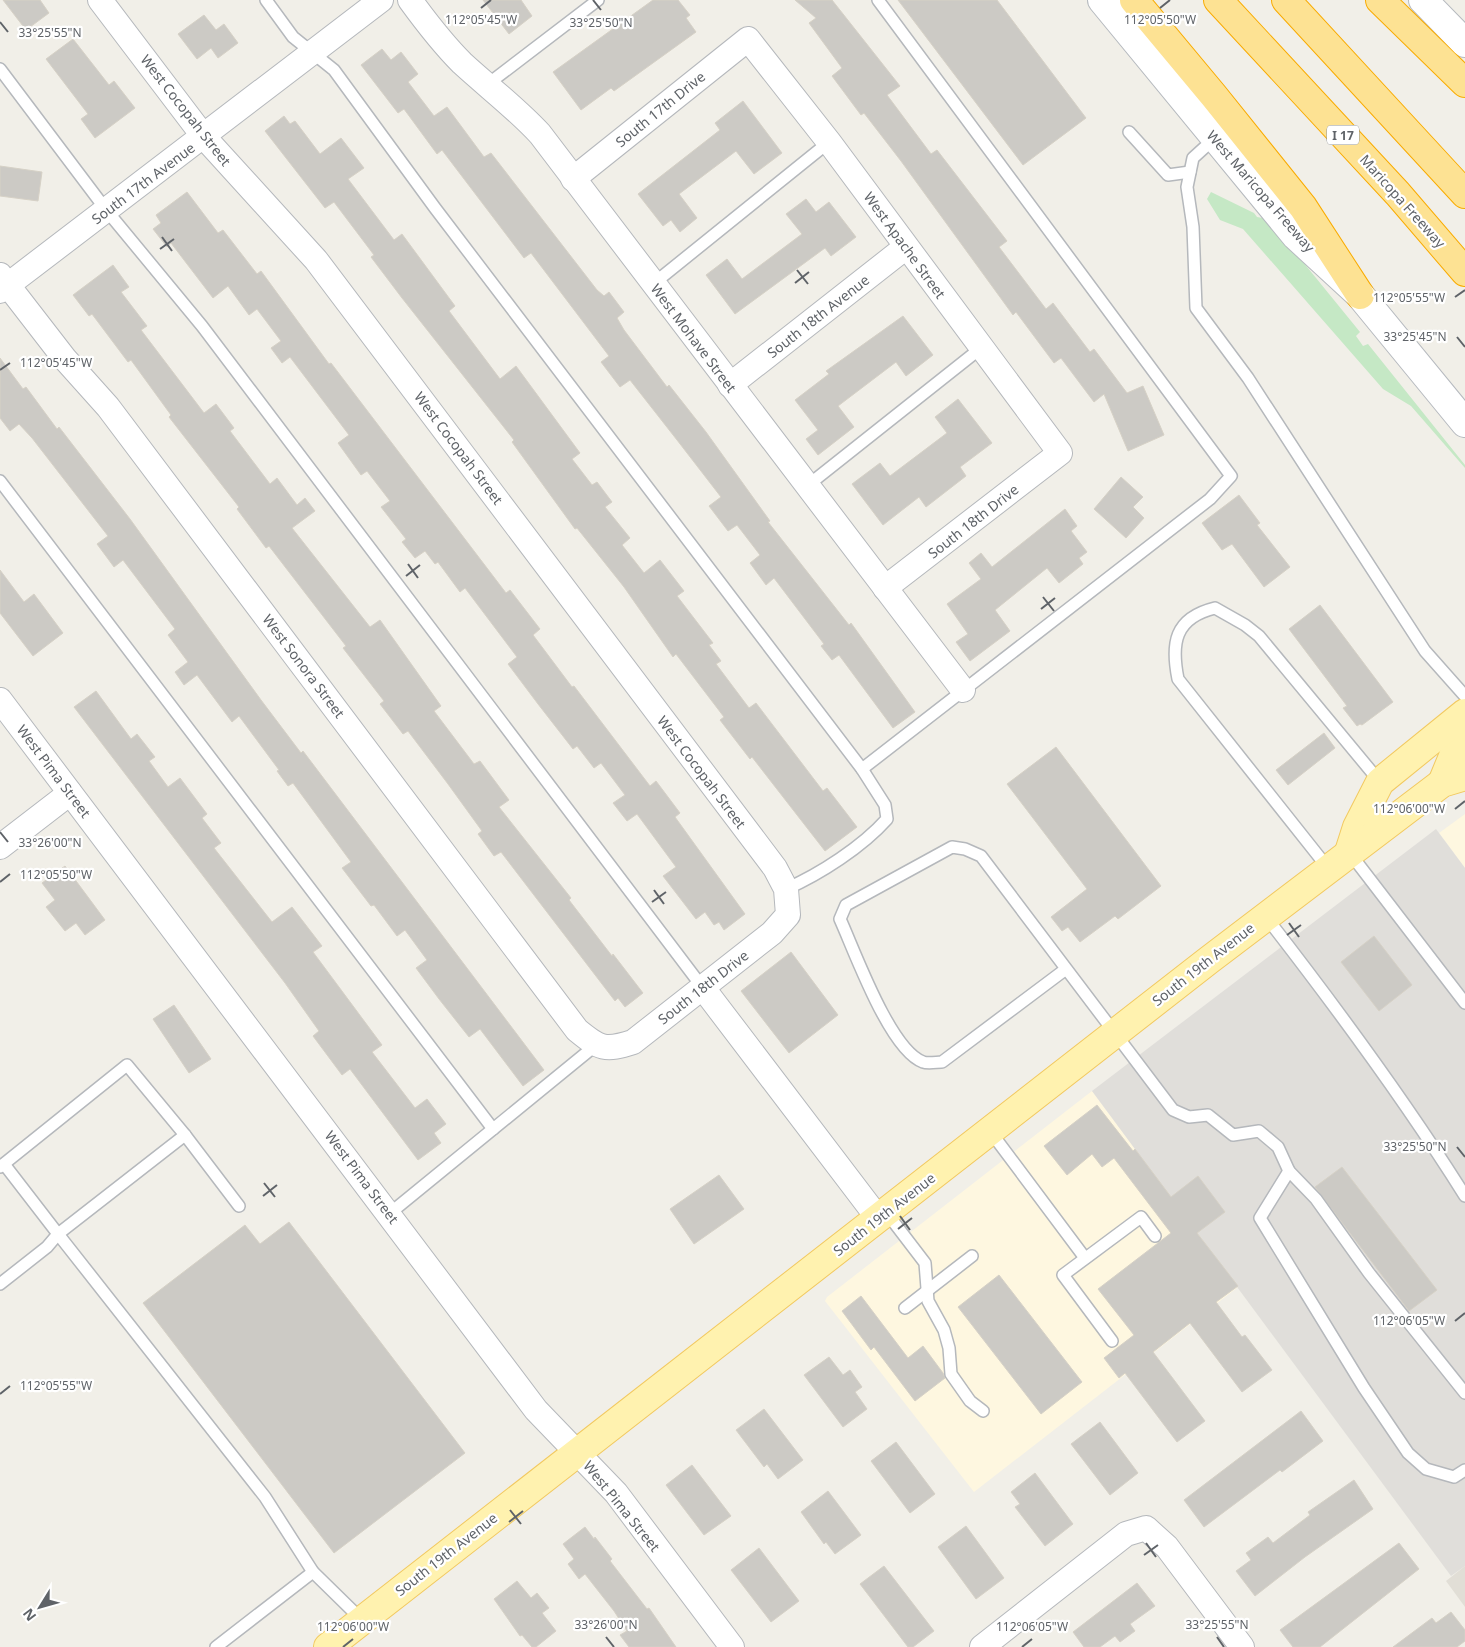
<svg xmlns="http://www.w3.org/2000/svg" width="1465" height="1647" font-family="'Noto Sans',sans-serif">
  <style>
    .commercial { fill: #fef7e0 }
    .industrial { fill: #e0deda }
    .education { fill: #e1ded6 }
    .green { fill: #c5e8c5 }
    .building { fill: #cccac5; stroke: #d6d1c6 }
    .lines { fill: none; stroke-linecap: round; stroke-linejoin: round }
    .service-casing { stroke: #b5b8bc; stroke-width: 14 }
    .minor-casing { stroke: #b5b8bc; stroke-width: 26 }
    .secondary-casing { stroke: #b6babf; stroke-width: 30 }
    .primary-casing { stroke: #f2c960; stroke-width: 30 }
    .motorway-casing { stroke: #f9ab00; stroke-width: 30 }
    .service { stroke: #fff; stroke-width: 11 }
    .minor { stroke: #fff; stroke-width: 24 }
    .secondary { stroke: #fff; stroke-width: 28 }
    .primary { stroke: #fff2af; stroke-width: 28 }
    .motorway { stroke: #fde293; stroke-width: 28 }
    .ticks { fill: none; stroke: #5f6368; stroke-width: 2 }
    .labels { text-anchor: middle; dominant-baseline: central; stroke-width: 4.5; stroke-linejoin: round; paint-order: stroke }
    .shield { fill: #fff; stroke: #8f9295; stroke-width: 1 }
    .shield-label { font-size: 12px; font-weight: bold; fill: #5f6368 }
    .street-label { font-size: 14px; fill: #5f6368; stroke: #fff }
    .ticks-label { font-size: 12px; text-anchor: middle; fill: #5f6368; stroke: #fff; stroke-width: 4.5; stroke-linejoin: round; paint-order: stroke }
  </style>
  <rect width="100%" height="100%" fill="#f1efe8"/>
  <g class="commercial">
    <polygon points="1465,814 1465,868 1439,833"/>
    <polygon points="1092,1091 1238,1287 974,1492 825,1301 827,1297"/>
  </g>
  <polygon class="industrial" points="1436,829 1465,868 1465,1566 1451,1576 1092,1091"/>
  <polygon class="education" points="1465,1566 1465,1607 1446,1581"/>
  <polygon class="green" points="1211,192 1254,213 1257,217 1268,219 1360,332 1356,336 1363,346 1368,344 1465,465 1465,468 1411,406 1383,389 1243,229 1220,220 1207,199"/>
  <g class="building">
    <polygon points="3,0 40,0 49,13 26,30"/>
    <polygon points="483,0 521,0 532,16 509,34"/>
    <polygon points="653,0 678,0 690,15 686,18 696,32 614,91 611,88 581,110 553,72"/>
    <polygon points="795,0 832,0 900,86 887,95 931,154 937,150 1007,241 999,247 1046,309 1053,303 1090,352 1094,349 1127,393 1143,386 1164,435 1128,451 1104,394 1094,402 1061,358 1054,363 1016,312 1013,315 901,161 864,113 861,115 832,76 842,68 809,23 816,18"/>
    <polygon points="898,0 997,0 1086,118 1023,165"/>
    <polygon points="204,15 216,30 224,24 238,43 218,58 211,48 197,59 178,34"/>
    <polygon points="73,39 109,85 114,81 135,108 95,138 81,119 88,114 46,59"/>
    <polygon points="382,49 391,60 401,52 418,74 408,82 434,116 447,107 484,157 491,153 597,290 604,296 609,292 624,312 617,318 624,330 667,387 669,385 706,432 770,521 768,522 849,625 851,623 915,712 893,728 839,655 832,660 821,646 824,644 774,578 766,585 750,563 760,555 737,525 728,531 709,506 721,497 677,440 630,380 620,387 601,362 609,356 531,253 524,258 442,150 437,154 404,109 398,113 361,65"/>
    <polygon points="743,101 782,153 754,174 736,151 679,194 697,218 680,232 671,220 663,226 638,194 720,130 715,123"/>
    <polygon points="284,116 290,124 295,121 320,154 341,138 364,168 348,179 394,240 402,234 455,306 449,311 500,379 516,366 580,453 572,459 592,485 597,482 612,502 605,507 630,538 622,545 644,573 660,560 684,591 677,596 713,643 709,645 721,661 716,664 749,708 756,703 823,791 827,788 857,827 825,851 752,757 750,759 720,720 724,717 676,654 673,657 624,587 577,528 575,529 512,442 514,440 402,298 371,257 374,255 334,202 325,208 265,131"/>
    <polygon points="0,166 42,172 38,201 0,196"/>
    <polygon points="187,192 218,233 223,230 257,274 261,271 329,364 331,363 506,593 510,590 540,629 533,635 572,687 574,686 650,786 656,781 680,813 675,817 745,914 724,930 719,922 714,925 705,912 696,919 663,876 676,867 637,814 627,821 613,803 625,795 601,763 594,768 577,746 573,749 538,704 508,664 517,657 465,588 460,592 438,562 435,564 425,551 415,558 402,542 406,539 381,507 390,501 367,471 361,475 338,443 349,435 290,357 282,363 271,348 281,341 257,309 249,315 228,286 213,298 171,243 167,247 153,229 161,223 156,215"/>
    <polygon points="806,199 816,212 829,202 856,237 831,256 825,248 735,314 706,275 727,259 742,279 802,234 786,214"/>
    <polygon points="113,265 129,287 121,292 147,326 141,330 204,413 216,404 234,428 230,431 270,484 277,478 297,505 305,498 315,511 292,528 370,627 380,620 441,706 434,711 474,764 480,761 509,800 499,807 571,898 569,900 612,956 613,954 643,993 625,1007 618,998 615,1001 501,852 494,856 478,834 482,831 448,784 408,731 403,734 380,704 384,701 343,648 346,646 269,546 266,548 237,509 239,507 169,417 171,415 131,360 128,362 92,314 89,316 73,295"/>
    <polygon points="903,316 933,355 906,376 896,362 838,406 854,427 818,455 806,439 818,430 795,400 829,374 826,371"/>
    <polygon points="0,358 23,389 26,387 57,429 59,427 130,519 261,700 301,753 303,751 544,1070 523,1086 480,1029 469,1037 439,999 416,968 427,960 405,930 397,936 374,905 371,906 342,868 351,862 293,783 288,786 277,771 279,770 239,716 232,722 197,675 184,685 175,672 188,662 168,635 175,629 123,560 114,567 97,544 108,536 32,438 19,424 10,431 0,418"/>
    <polygon points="958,399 992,443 960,467 966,476 926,507 919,497 883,525 852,484 880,463 890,476 947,433 935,417"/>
    <polygon points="1121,477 1143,497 1133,507 1144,518 1126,538 1094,509"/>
    <polygon points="1239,495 1260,523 1257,525 1290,567 1264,587 1232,544 1222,550 1202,523"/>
    <polygon points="1065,509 1077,526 1071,531 1087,552 1079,558 1083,564 1059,583 1047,568 995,610 1010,631 970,661 956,642 968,634 947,604 981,579 969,563 981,553 992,567"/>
    <polygon points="0,570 24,602 34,594 63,633 33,656 0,613"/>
    <polygon points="1320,605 1393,702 1362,725 1360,724 1357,726 1343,708 1347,706 1289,629"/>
    <polygon points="96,691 131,739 137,734 155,757 149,761 168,787 180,778 207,814 202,818 221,843 214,848 272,922 292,907 322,946 313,952 382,1045 372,1052 415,1108 427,1099 446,1124 434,1133 441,1143 418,1160 350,1069 342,1075 313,1036 319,1031 285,983 74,707"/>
    <polygon points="1324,733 1335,748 1288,785 1276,770"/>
    <polygon points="1056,747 1161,886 1118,919 1115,916 1080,942 1068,927 1062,931 1051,917 1087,889 1007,784"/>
    <polygon points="65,866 105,920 85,935 76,923 65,931 46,907 55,900 42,883"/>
    <polygon points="1374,936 1412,985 1379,1011 1341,962"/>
    <polygon points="791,952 838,1015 789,1053 741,991"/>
    <polygon points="174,1005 211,1059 189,1073 153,1019"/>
    <polygon points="1097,1105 1133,1151 1135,1149 1171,1197 1198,1176 1225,1212 1197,1233 1238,1286 1216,1302 1242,1337 1245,1335 1272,1370 1242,1392 1190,1323 1153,1352 1205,1421 1177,1442 1125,1373 1119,1378 1104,1358 1134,1335 1098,1289 1171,1233 1114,1158 1102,1167 1092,1154 1067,1175 1044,1146"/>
    <polygon points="1342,1167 1437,1290 1409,1311 1315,1187"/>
    <polygon points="719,1175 744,1209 694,1244 670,1209"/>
    <polygon points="289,1222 465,1453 334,1553 143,1303 245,1225 260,1244"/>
    <polygon points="999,1275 1082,1382 1041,1414 958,1307"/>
    <polygon points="861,1296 908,1358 923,1346 943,1373 945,1378 915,1401 874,1347 871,1350 842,1311"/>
    <polygon points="829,1357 843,1375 850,1370 862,1387 855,1392 867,1409 843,1427 804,1375"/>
    <polygon points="764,1409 803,1460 778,1479 767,1464 764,1467 736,1430"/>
    <polygon points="1301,1411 1323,1441 1282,1472 1280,1470 1204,1527 1184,1500"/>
    <polygon points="1100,1422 1138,1473 1110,1495 1071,1444"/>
    <polygon points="896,1442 935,1494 910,1513 871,1461"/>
    <polygon points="692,1465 731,1516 704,1535 666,1485"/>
    <polygon points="1035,1473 1073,1524 1045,1546 1015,1507 1020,1504 1011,1492"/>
    <polygon points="1354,1480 1373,1509 1305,1557 1255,1596 1236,1571 1251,1560 1246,1553 1268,1537 1273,1543 1310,1515 1308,1512"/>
    <polygon points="828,1491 861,1535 835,1554 826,1542 824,1544 801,1512"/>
    <polygon points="966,1526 1004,1578 976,1599 938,1547"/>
    <polygon points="585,1527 594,1539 595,1537 612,1559 610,1561 647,1609 649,1608 676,1647 629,1647 620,1635 627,1631 614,1611 585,1574 579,1579 568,1564 574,1559 563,1544"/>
    <polygon points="1399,1543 1419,1569 1320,1647 1293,1647 1280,1630"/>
    <polygon points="759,1548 799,1601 771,1622 731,1570"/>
    <polygon points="884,1566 934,1631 913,1647 908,1647 860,1584"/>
    <polygon points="517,1581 531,1598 537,1593 549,1608 542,1613 556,1631 536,1647 532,1647 522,1635 520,1636 494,1599"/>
    <polygon points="1137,1583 1155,1606 1130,1624 1135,1631 1120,1642 1115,1636 1100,1647 1084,1647 1073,1632"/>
    <polygon points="1451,1612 1465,1630 1465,1641 1457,1647 1393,1647 1432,1618 1436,1623"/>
  </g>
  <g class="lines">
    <g class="service-casing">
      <g id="service">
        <path d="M 266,0 L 293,37 L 334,70 L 435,208 L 862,769 L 885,805 L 887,819 C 862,847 820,874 786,889"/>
        <polyline points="0,69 107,211 202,326 703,988"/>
        <polyline points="488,84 598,0"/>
        <polyline points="1129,132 1168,175 1190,172"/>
        <polyline points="1215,138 1193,158 1187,187 1193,227 1196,308 1248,378 1425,651 1465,696"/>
        <polyline points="653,284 829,142"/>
        <polyline points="0,481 493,1129"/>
        <polyline points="807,486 981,348"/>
        <polyline points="862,769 1210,499 1231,476 878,0"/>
        <polyline points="1349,852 1465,1003"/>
        <path d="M 1328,868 L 1178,679 C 1171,644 1174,618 1215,608 L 1245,625 L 1259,636 L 1380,782"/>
        <path d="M 1266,917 C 1336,1007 1404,1099 1465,1196"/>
        <path d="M 1066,969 L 942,1062 C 937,1062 928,1064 923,1062 C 890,1050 855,952 840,919 L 846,905 L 952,847 L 965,849 L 981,856 L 1173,1110 L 1189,1117 L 1208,1115 L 1233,1135 L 1259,1131 L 1278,1147 L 1289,1171 L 1316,1199 L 1369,1273 L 1465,1393"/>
        <polyline points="990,1131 1085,1258"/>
        <polyline points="4,1164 58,1234 185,1135"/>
        <polyline points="0,1167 127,1065 185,1135 239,1206"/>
        <polyline points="1289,1171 1260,1218 1364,1388 1408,1453 1426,1469 1454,1477 1465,1470"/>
        <polyline points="886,1212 925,1263 928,1301 944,1330 949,1348 951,1374 970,1401 983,1411"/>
        <polyline points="389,1214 596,1045"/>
        <polyline points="0,1284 47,1247 58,1234 265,1497 313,1572 362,1620"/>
        <polyline points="905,1308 972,1256"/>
        <polyline points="1112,1341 1063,1275 1141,1217 1155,1236"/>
        <polyline points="216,1647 313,1572"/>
      </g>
    </g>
    <g class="minor-casing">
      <g id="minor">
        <path d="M 410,0 C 426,22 443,44 462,63 C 488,87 516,108 540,134 L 963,690"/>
        <polyline points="573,179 748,39 829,142 1060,453 885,588"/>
        <path d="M 0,275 L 65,359 L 108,407 L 577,1030 C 600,1049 605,1051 633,1042 L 772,933 L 788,915 L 786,889 L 775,868 L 316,260 L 204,137 L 100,0"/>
        <polyline points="0,291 381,0"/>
        <polyline points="730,385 906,247"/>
        <polyline points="0,700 536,1410 616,1493 732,1647"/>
        <polyline points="0,847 70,793"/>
        <polyline points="703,988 878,1218"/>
        <polyline points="982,1647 1126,1534 1146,1528 1167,1547 1242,1647"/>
      </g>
    </g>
    <g class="secondary-casing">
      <g id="secondary">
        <polyline points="1102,0 1296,236 1360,295 1465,423"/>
        <polyline points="1423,0 1465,43"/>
      </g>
    </g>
    <g class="primary-casing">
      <g id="primary">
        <polyline points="1442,783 1461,737 1465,734"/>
        <polyline points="1349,852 1357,827 1380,782 1465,713"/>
        <polyline points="328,1647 1209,960 1442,783 1465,776"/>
      </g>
    </g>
    <g class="motorway-casing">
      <g id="motorway">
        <polyline points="1134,0 1214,96 1303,207 1360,295"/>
        <polyline points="1218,0 1398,194 1465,272"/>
        <polyline points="1286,0 1465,194"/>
        <polyline points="1380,0 1465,83"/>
      </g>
    </g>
    <use href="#service" class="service"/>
    <use href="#minor" class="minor"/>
    <use href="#secondary" class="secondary"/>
    <use href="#primary" class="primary"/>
    <use href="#motorway" class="motorway"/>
  </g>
  <path class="ticks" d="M 593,0 L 601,10M 481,8 L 491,0M 1160,8 L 1170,0M 0,22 L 8,32M 162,237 L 172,251M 160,249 L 174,239M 797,270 L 808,284M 795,283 L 809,272M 1455,297 L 1465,290M 1457,337 L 1465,347M 0,370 L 10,363M 408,564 L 418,578M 406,576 L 420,565M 1043,597 L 1054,611M 1041,609 L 1055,598M 1455,809 L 1465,801M 0,832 L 8,842M 0,882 L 10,874M 654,890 L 664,904M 652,902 L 666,892M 1289,923 L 1299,937M 1287,935 L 1301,925M 1457,1147 L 1465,1157M 264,1183 L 275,1197M 263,1196 L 277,1185M 900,1216 L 910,1230M 898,1229 L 912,1218M 1455,1321 L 1465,1313M 0,1394 L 10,1386M 510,1510 L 521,1524M 509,1522 L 523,1511M 1146,1543 L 1156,1557M 1144,1555 L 1158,1545M 606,1637 L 614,1647M 1217,1637 L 1224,1647M 343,1647 L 353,1639M 1022,1647 L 1032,1639"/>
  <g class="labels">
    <rect class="shield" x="1327" y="125.5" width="32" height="19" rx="4"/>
    <g class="shield-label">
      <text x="1343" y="135">I 17</text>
    </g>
    <g class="street-label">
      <text transform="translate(660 109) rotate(-39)">South 17th Drive</text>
      <text transform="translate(186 110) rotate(52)">West Cocopah Street</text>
      <text transform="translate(143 183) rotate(-37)">South 17th Avenue</text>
      <text transform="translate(1261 191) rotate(49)">West Maricopa Freeway</text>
      <text transform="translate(1403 201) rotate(48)">Maricopa Freeway</text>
      <text transform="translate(905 245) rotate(54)">West Apache Street</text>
      <text transform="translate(818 316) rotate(-38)">South 18th Avenue</text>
      <text transform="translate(694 338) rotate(53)">West Mohave Street</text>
      <text transform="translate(459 448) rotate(53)">West Cocopah Street</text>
      <text transform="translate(973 521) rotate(-38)">South 18th Drive</text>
      <text transform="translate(304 666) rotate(53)">West Sonora Street</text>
      <text transform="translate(54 771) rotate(53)">West Pima Street</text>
      <text transform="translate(702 772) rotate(53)">West Cocopah Street</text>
      <text transform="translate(1203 964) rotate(-38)">South 19th Avenue</text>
      <text transform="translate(703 987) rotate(-38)">South 18th Drive</text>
      <text transform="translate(362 1177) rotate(53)">West Pima Street</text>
      <text transform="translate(884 1214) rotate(-38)">South 19th Avenue</text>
      <text transform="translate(622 1506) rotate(51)">West Pima Street</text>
      <text transform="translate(446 1554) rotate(-38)">South 19th Avenue</text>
    </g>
  </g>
  <g class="ticks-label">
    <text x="481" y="24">112°05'45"W</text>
    <text x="1160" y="24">112°05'50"W</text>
    <text x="601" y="27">33°25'50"N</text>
    <text x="50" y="37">33°25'55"N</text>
    <text x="1409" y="302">112°05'55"W</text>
    <text x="1415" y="341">33°25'45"N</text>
    <text x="56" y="367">112°05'45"W</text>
    <text x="1409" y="813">112°06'00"W</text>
    <text x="50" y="847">33°26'00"N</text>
    <text x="56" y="879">112°05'50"W</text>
    <text x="1415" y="1151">33°25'50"N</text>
    <text x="1409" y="1325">112°06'05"W</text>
    <text x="56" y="1390">112°05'55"W</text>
    <text x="606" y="1629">33°26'00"N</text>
    <text x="1217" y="1629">33°25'55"N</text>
    <text x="353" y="1631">112°06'00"W</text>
    <text x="1032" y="1631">112°06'05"W</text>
  </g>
  <g transform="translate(40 1607) rotate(233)" stroke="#ffffff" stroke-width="4" paint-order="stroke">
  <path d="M0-4L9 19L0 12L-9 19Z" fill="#5f6368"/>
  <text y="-8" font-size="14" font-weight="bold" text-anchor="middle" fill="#5f6368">N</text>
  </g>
</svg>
